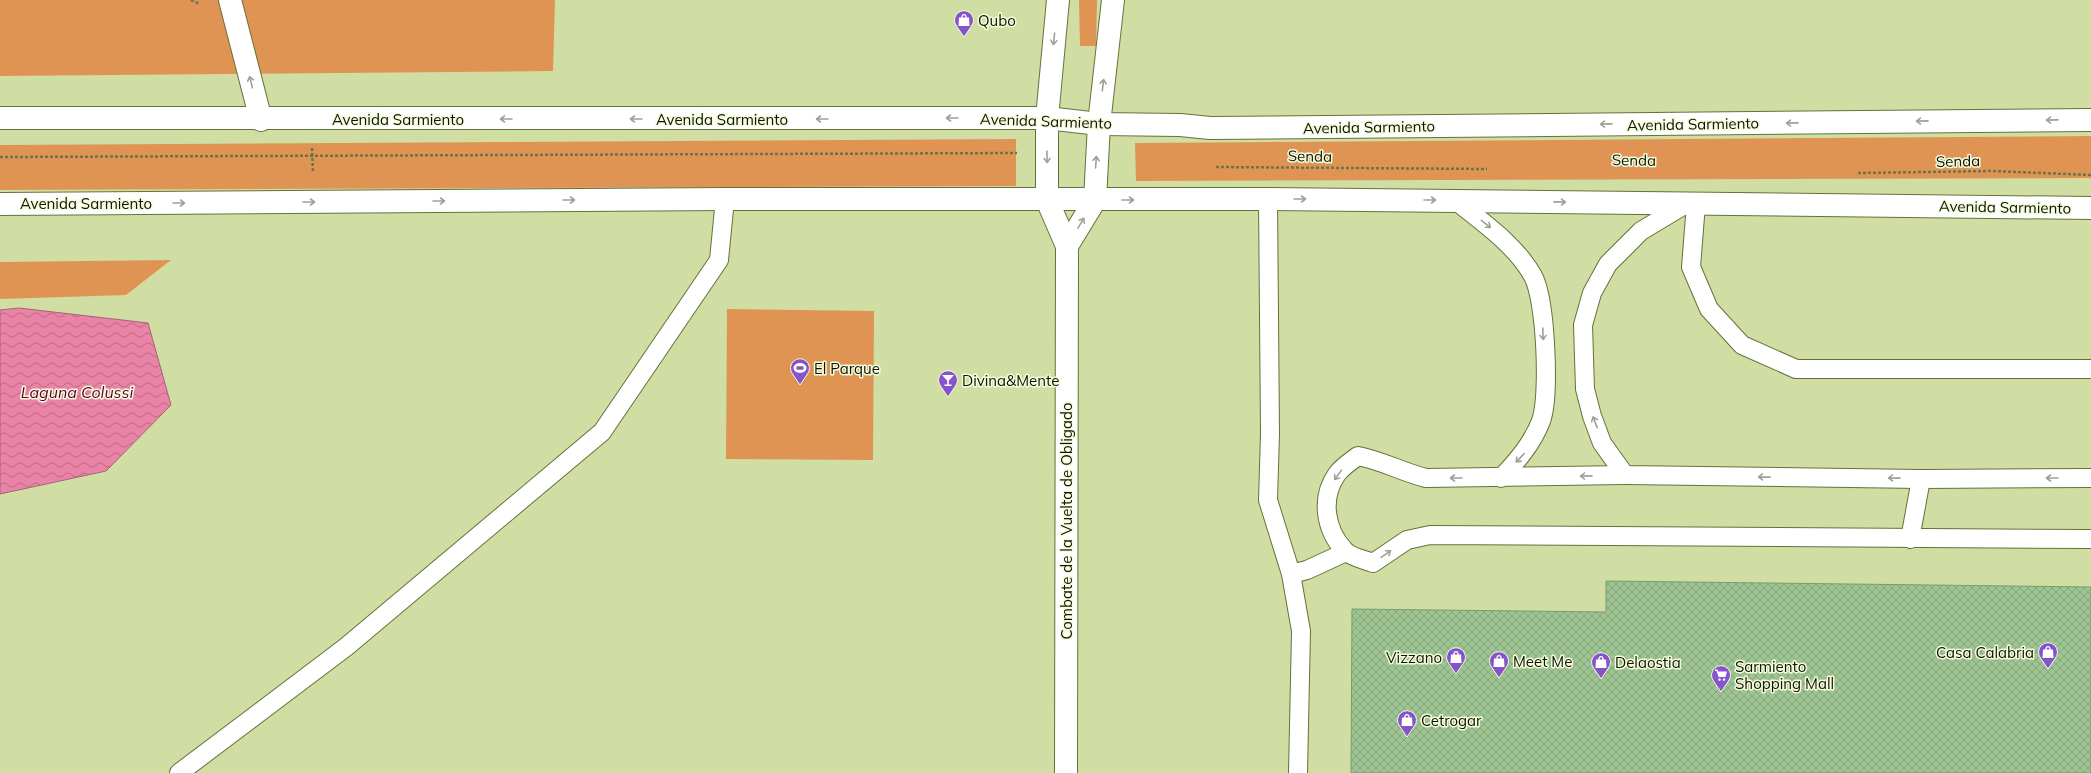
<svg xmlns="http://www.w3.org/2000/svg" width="2091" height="773" font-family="Mulish,sans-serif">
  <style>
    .green { fill: #e09454 }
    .water { fill: url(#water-waves); stroke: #a86275 }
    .building { fill: url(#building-cross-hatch); stroke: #789d6d }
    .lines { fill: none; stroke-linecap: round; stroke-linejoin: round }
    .lane-casing { stroke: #657139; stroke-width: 20 }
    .secondary-casing { stroke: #657139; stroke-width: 24 }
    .primary-casing { stroke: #657139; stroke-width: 24 }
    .path { stroke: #6b744e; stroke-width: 2.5; stroke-dasharray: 3 2; stroke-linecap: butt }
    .lane { stroke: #fff; stroke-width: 18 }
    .secondary { stroke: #fff; stroke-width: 22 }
    .primary { stroke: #fff; stroke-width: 22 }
    .oneway { stroke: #9fa199 }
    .labels { text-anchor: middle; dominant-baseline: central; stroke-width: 3; stroke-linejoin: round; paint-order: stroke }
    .poi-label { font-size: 15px; fill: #101401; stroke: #f4fcde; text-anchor: start }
    .street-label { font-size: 15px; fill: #101401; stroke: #f4fcde }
    .water-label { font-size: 16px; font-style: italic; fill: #5c002e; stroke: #f4fcde }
  </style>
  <defs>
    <pattern id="water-waves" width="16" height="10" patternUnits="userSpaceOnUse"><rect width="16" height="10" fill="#e984a7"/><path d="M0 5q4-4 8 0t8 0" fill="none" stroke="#bb6b86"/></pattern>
    <pattern id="building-cross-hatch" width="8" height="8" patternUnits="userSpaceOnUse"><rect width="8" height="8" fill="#9dc492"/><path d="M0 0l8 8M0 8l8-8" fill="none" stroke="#86a87c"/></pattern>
  </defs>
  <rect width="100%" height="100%" fill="#d0dea3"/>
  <g class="green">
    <polygon points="0,0 555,0 553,71 0,76"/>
    <polygon points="1079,0 1097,0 1096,46 1080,46"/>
    <polygon points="2091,136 2091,178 1136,181 1135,143"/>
    <polygon points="1016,139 1016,186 0,190 0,145"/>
    <polygon points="171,260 126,295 0,299 0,262"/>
    <polygon points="727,309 874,311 873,460 726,459"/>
  </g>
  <polygon class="water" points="19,308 148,323 171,405 106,471 0,494 0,310"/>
  <polygon class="building" points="1606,581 2091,587 2091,773 1351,773 1352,609 1606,612"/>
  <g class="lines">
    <g class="lane-casing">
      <g id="lane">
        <polyline points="1268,199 1270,434 1268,500 1291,574 1301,631 1298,773"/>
        <path d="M 1455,200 C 1483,223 1515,244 1533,276 C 1546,300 1550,396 1541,421 C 1532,444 1517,461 1501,478"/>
        <polyline points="1686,204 1641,231 1608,264 1592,293 1583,325 1585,389 1592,416 1602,443 1625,475 1921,479 2091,478"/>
        <polyline points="1696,204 1691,267 1709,309 1742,345 1796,369 2091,369"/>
        <path d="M 1625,475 L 1426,478 C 1402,472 1383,461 1358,456 C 1351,461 1342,467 1337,474 C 1320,498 1325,530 1345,551 C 1351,557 1365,560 1373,563 L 1407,540 L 1430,535 L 2091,539"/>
        <polyline points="1910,539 1921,479"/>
        <polyline points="1291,574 1307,570 1346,552"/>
        <polyline points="179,773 346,647 602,432 719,260 725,199"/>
      </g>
    </g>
    <g class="secondary-casing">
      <g id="secondary">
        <polyline points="230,0 261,120"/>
        <polyline points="1058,0 1047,118 1047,200 1067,246 1066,773"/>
        <polyline points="1067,246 1095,200 1099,124 1113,0"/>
      </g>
    </g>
    <g class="primary-casing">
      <g id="primary">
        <polyline points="0,118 1047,118 1099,124 1180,125 1210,128 2091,120"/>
        <polyline points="0,204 725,199 1268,199 2091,208"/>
      </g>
    </g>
    <g class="path">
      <polyline points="191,0 200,4"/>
      <polyline points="312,148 313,173"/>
      <polyline points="0,157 1017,153"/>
      <polyline points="1216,167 1487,169"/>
      <polyline points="1858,173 1992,171 2091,175"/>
    </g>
    <use href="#lane" class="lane"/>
    <use href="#secondary" class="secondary"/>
    <use href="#primary" class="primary"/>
  </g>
  <defs><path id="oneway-shaft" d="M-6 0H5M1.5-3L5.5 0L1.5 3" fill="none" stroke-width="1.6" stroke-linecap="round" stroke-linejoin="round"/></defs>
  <g class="oneway">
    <use href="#oneway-shaft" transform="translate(1054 39) rotate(96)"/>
    <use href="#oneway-shaft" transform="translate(251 82) rotate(-104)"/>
    <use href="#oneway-shaft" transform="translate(1103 85) rotate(-83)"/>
    <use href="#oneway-shaft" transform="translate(952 118) rotate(180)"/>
    <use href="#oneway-shaft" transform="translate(506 119) rotate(180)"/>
    <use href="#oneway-shaft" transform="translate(636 119) rotate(180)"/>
    <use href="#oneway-shaft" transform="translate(822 119) rotate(180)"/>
    <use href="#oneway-shaft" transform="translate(2052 120) rotate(179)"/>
    <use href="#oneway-shaft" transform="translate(1922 121) rotate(179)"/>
    <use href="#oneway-shaft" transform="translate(1792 123) rotate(179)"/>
    <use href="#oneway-shaft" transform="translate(1606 124) rotate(179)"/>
    <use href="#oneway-shaft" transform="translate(1047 157) rotate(89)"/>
    <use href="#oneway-shaft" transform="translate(1096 162) rotate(-86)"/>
    <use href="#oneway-shaft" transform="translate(1300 199)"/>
    <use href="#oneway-shaft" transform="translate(569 200)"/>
    <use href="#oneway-shaft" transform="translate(1128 200)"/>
    <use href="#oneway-shaft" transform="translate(1430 200)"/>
    <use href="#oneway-shaft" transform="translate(439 201)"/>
    <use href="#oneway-shaft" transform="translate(309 202)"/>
    <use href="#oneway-shaft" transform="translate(1560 202) rotate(1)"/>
    <use href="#oneway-shaft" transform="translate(179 203)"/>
    <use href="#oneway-shaft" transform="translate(1081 223) rotate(-59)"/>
    <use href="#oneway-shaft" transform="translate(1486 224) rotate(38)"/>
    <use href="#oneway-shaft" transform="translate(1543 334) rotate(88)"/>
    <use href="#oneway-shaft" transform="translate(1595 422) rotate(-111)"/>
    <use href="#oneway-shaft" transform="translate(1520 458) rotate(133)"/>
    <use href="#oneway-shaft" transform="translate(1338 475) rotate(126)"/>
    <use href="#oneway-shaft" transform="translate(1586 476) rotate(179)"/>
    <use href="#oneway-shaft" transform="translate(1764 477) rotate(-179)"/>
    <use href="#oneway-shaft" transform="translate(1456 478) rotate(-180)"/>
    <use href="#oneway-shaft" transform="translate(1894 478) rotate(-179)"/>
    <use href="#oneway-shaft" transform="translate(2052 478) rotate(180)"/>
    <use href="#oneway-shaft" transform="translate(1386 554) rotate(-35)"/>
  </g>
  <defs>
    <g id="shop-pin" transform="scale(1)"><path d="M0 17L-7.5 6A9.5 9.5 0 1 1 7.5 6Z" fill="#8554cd" stroke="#f4fcde"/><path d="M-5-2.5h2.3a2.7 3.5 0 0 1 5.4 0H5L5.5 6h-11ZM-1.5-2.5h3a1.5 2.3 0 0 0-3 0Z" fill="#fff"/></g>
    <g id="stadium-pin" transform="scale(1)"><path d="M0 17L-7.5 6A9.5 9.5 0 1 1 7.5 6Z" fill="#8554cd" stroke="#f4fcde"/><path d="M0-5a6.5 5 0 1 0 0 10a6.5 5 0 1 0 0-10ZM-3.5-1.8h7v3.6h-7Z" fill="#fff"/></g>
    <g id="bar-pin" transform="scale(1)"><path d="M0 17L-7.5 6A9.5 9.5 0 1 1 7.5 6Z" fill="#8554cd" stroke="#f4fcde"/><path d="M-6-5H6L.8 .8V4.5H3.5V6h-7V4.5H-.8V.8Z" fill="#fff"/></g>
    <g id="supermarket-pin" transform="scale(1)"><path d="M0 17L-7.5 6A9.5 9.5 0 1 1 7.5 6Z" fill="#8554cd" stroke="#f4fcde"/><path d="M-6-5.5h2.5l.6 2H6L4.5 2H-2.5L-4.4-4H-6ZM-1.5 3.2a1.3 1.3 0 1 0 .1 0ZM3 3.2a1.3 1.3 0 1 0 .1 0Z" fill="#fff"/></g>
  </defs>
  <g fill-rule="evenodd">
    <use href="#shop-pin" x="964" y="20"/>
    <use href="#stadium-pin" x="800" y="368"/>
    <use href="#bar-pin" x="948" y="380"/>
    <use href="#shop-pin" x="2048" y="652"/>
    <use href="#shop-pin" x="1456" y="657"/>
    <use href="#shop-pin" x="1499" y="661"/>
    <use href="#shop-pin" x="1601" y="662"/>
    <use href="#supermarket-pin" x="1721" y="675"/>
    <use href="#shop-pin" x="1407" y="720"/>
  </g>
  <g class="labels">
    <g class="poi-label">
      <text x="978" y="20">Qubo</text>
      <text x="814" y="368">El Parque</text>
      <text x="962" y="380">Divina&amp;Mente</text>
      <text x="2034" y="652" text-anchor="end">Casa Calabria</text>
      <text x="1442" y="657" text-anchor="end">Vizzano</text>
      <text x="1513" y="661">Meet Me</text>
      <text x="1615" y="662">Delaostia</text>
      <text x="1735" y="666">Sarmiento<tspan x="1735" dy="17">Shopping Mall</tspan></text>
      <text x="1421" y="720">Cetrogar</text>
    </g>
    <g class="street-label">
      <text x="398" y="119">Avenida Sarmiento</text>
      <text x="722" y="119">Avenida Sarmiento</text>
      <text transform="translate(1046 121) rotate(2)">Avenida Sarmiento</text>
      <text transform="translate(1693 124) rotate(-1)">Avenida Sarmiento</text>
      <text transform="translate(1369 127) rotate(-1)">Avenida Sarmiento</text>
      <text transform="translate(1310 156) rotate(1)">Senda</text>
      <text transform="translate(1634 160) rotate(1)">Senda</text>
      <text transform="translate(1958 161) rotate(-1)">Senda</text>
      <text x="86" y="203">Avenida Sarmiento</text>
      <text transform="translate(2005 207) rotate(1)">Avenida Sarmiento</text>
      <text transform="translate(1066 521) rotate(-90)">Combate de la Vuelta de Obligado</text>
    </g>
    <g class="water-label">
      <text x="77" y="392">Laguna Colussi</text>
    </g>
  </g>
</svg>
